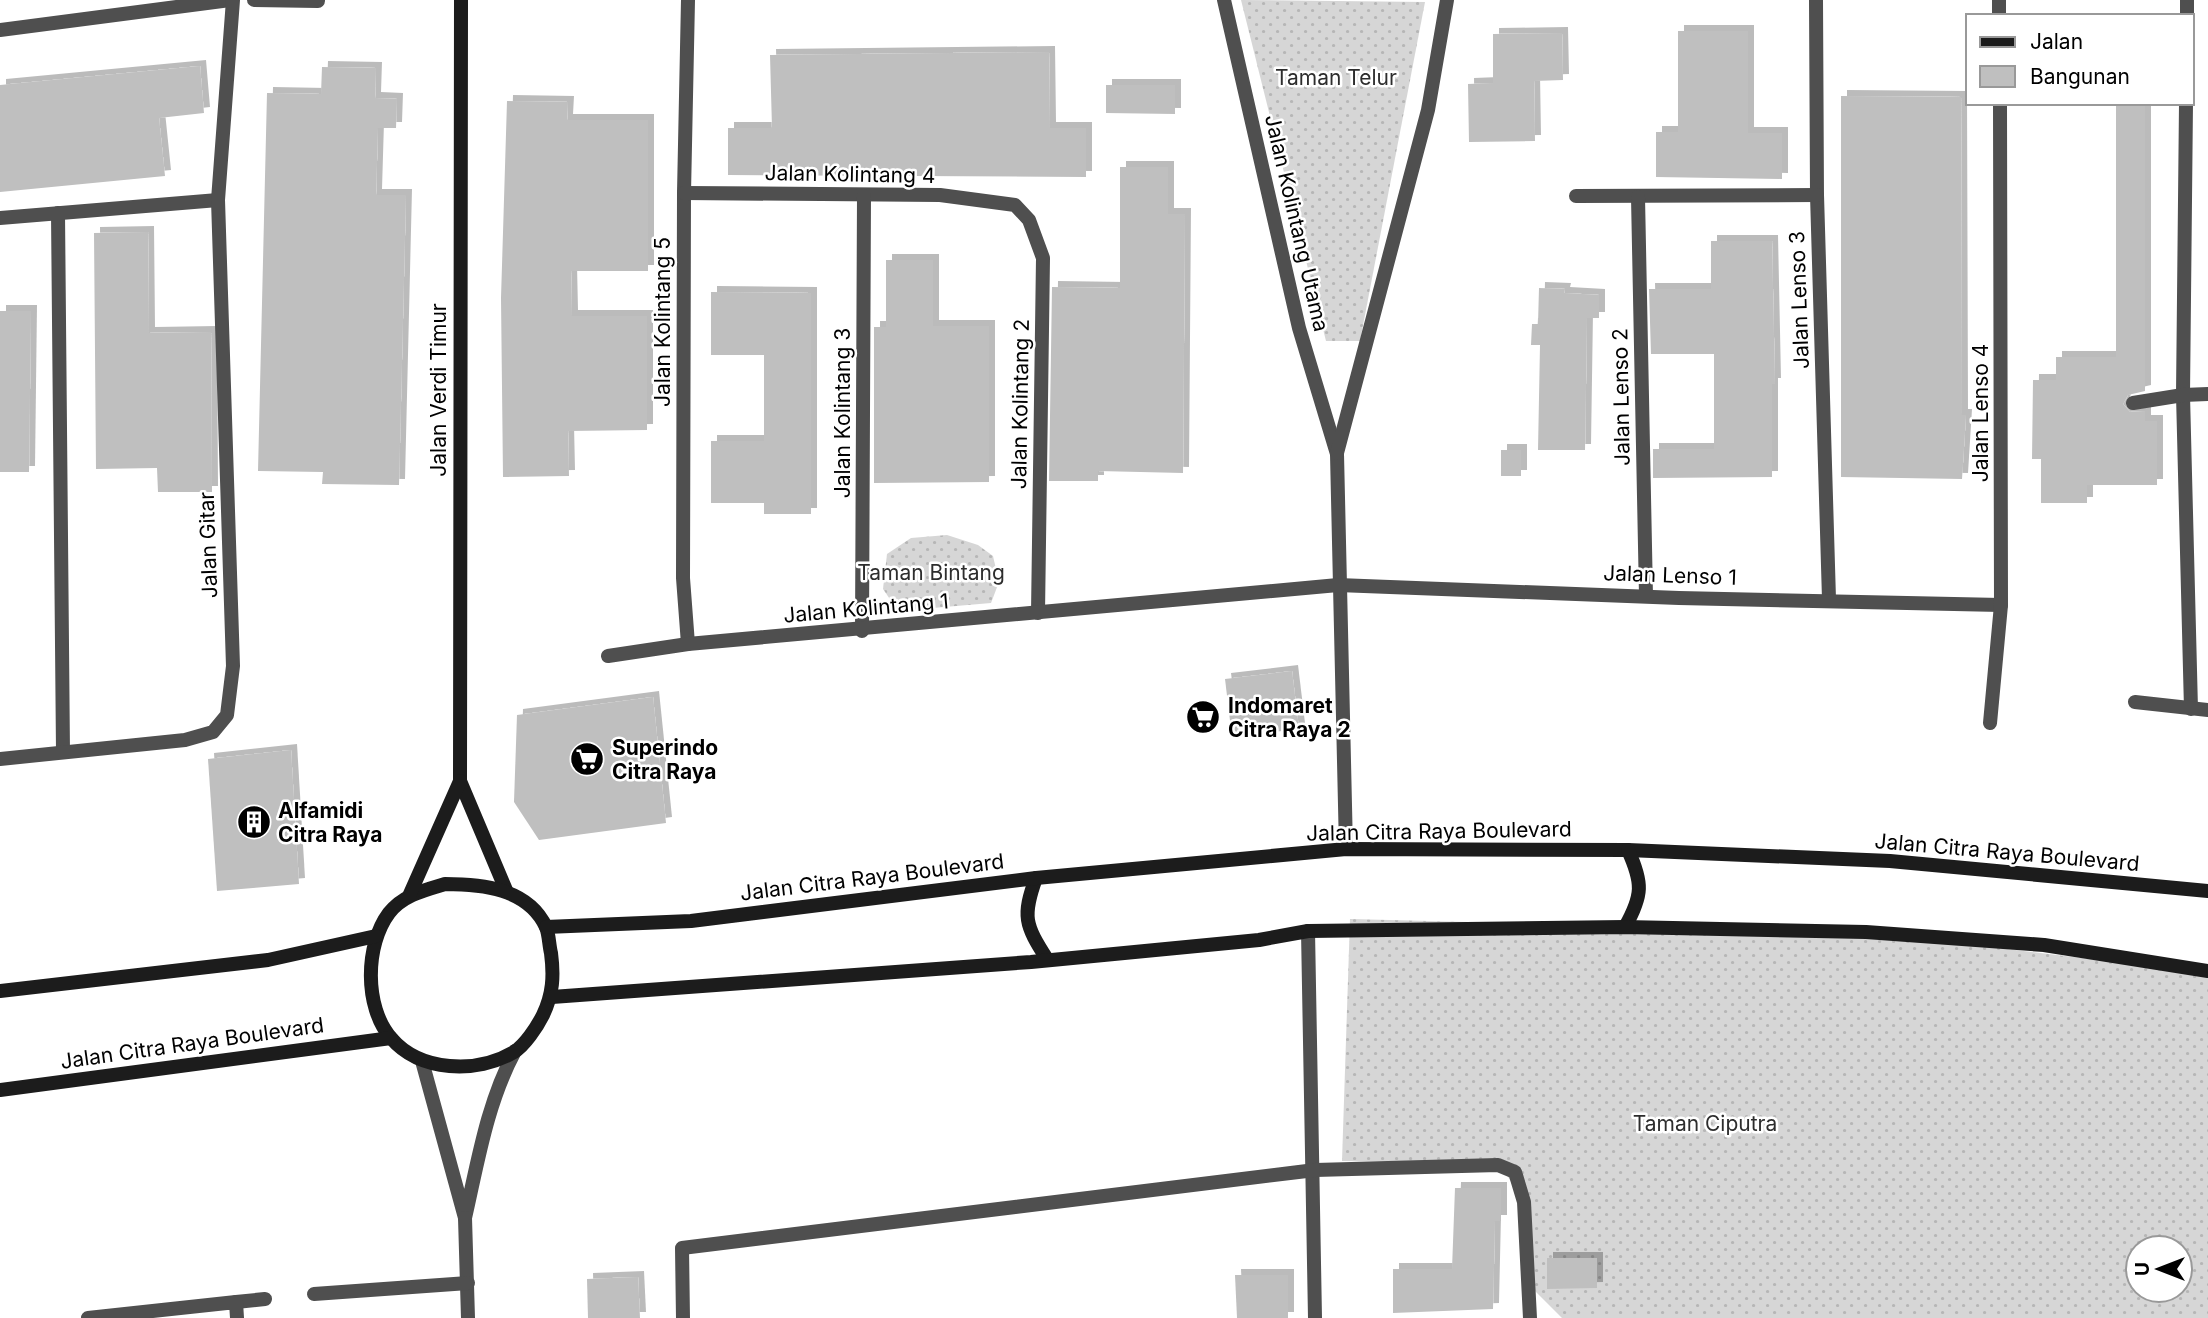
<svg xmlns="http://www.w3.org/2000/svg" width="2208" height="1318" font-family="Inter,sans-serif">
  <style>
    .grass { fill: url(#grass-dots); fill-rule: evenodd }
    .building { fill: #bfbfbf; filter: url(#shadow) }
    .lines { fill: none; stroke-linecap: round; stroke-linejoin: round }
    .street { stroke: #4f4f4f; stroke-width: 14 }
    .secondary { stroke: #1c1c1c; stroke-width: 14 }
    .labels { text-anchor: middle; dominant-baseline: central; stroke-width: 5; stroke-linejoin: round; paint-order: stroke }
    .park-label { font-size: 21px; fill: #2d2d2d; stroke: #fff }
    .street-label { font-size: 21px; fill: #000; stroke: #fff }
    .poi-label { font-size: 21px; font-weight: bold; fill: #000; stroke: #fff; text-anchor: start }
  </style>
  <defs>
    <pattern id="grass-dots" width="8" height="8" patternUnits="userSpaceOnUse" patternTransform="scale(1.75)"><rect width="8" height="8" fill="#d6d6d6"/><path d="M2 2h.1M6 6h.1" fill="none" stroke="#b6b6b6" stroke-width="1.8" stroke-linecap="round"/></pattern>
    <filter id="shadow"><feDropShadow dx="6" dy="-6" stdDeviation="0" flood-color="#0004"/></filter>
  </defs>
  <rect width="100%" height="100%" fill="#fff"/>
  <g class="grass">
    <polygon points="1241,0 1425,2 1360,341 1326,341"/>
    <polygon points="947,535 978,545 993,556 999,582 991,603 898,611 883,589 887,554 911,538"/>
    <path d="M 1350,919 L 1866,932 L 2208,973 L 2208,1318 L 1562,1318 L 1531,1287 L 1524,1202 L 1499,1163 L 1342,1161 ZM 2138,1248 L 2180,1248 L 2180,1290 L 2138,1290 Z"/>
  </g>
  <g class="building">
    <polygon points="1678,31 1748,31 1748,133 1782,133 1782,179 1656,177 1656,132 1678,132"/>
    <polygon points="1562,33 1563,80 1534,81 1535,141 1469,142 1468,84 1493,83 1493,34"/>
    <polygon points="1049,52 1050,128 1086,128 1086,177 728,175 728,128 772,128 770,55"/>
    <polygon points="200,66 204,113 159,118 165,176 0,192 0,85"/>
    <polygon points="322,67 376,68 375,98 397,99 396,128 378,128 376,195 406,195 399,485 322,484 323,472 258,471 267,93 321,94"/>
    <polygon points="1106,85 1175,85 1175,114 1106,113"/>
    <polygon points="1841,96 1961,97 1962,415 1966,415 1962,479 1841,477"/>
    <polygon points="507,101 568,102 567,120 648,120 648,271 571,271 572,316 647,316 647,430 568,431 569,476 503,477 501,298"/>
    <polygon points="2116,103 2145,103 2145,391 2128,395 2123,404 2130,412 2145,411 2145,421 2157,421 2157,485 2087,485 2087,503 2041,503 2041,459 2032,459 2033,380 2056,380 2056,357 2116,357"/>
    <polygon points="1120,167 1168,167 1168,214 1185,214 1183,473 1098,471 1098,481 1049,481 1052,287 1120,288"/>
    <polygon points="148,232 149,333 211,332 212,492 158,492 157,468 96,469 94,233"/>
    <polygon points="1711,241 1772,241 1775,384 1772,384 1772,477 1653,478 1653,449 1714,449 1714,354 1651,354 1649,289 1711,289"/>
    <polygon points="886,260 933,260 933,326 989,326 989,482 874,483 874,327 886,327"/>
    <polygon points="1539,288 1565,289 1564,293 1599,295 1599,318 1587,318 1585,450 1538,450 1540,345 1531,345 1532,324 1538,324"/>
    <polygon points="711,292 811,293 811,514 764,514 764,503 711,503 711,441 764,441 764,355 711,355"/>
    <polygon points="0,311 31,311 29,472 0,472"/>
    <rect x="1501" y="450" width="20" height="26"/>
    <polygon points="1292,671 1299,729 1232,737 1225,679"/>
    <polygon points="653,697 666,823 539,840 514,802 517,715"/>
    <polygon points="291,750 299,884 217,891 208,759"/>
    <polygon points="1455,1188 1501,1188 1501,1221 1495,1221 1493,1309 1393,1313 1393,1269 1452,1269"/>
    <polygon points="1547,1258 1597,1258 1597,1288 1547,1289"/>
    <polygon points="1235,1275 1288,1275 1288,1318 1237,1318"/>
    <polygon points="638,1277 640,1318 588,1318 587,1279"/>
  </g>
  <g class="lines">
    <g class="street">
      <polyline points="254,0 318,1"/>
      <polyline points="688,0 684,193 683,578 688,644"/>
      <polyline points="1224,0 1299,328 1337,454 1346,849"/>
      <polyline points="1816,0 1817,195 1829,599"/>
      <polyline points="1999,0 1999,16"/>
      <polyline points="2187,16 2187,0"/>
      <polyline points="0,30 230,0"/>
      <polyline points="2186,103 2183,395 2191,709"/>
      <polyline points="684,193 940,195 1015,205 1029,220 1043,258 1038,613"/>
      <polyline points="1576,196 1817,195"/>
      <polyline points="1638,197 1646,596"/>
      <polyline points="58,213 63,752"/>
      <polyline points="0,218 218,200"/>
      <polyline points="2133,403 2183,395 2208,394"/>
      <polyline points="1337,453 1428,110 1447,0"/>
      <polyline points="862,631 864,196"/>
      <polyline points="608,656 688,644 1338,585 1679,598 2001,605"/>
      <polyline points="2135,702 2208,710"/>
      <polyline points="1990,723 2001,605 2000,103"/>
      <polyline points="0,759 185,740 213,732 227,715 233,666 218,200 233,0"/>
      <polyline points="1308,931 1315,1318"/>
      <path d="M 422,1061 L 465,1218 C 478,1161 487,1103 515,1051"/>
      <polyline points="465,1218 468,1318"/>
      <polyline points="314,1294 468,1283"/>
      <polyline points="236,1302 265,1299"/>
      <polyline points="88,1318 236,1302 237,1318"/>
      <polyline points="683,1318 682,1248 1315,1170 1498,1165 1515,1172 1524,1202 1530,1318"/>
    </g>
    <g class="secondary">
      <polyline points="461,0 460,781 506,890"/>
      <path d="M 1036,878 C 1022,916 1025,925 1047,959"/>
      <path d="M 445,884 C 481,884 528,888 546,927 C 549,934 549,945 551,953 C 554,976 553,994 543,1015 C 537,1027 525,1045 514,1052 C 477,1074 420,1072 391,1038 C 364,1007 365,945 389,913 C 403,895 425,890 445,884 Z"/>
      <polyline points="409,896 460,781"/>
      <polyline points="546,927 691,921 1036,878 1346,849 1628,850 1890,861 2208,891"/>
      <path d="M 1625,927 C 1643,895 1643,883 1628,850"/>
      <polyline points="0,991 268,960 376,936"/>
      <polyline points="552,997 1031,962 1259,940 1308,931 1625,927 1866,932 2044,945 2208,971"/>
      <polyline points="0,1090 391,1038"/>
    </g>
  </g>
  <defs>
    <g id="supermarket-disc" transform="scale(1.75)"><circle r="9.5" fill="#000" stroke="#fff"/><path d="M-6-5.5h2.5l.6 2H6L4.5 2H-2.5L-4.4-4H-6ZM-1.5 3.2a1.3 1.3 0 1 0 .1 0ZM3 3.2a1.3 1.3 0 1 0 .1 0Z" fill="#fff"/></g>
    <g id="building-disc" transform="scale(1.75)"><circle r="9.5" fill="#000" stroke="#fff"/><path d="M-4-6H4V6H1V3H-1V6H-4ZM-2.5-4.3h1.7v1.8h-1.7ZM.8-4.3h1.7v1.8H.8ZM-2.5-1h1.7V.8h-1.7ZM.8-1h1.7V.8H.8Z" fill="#fff"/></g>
  </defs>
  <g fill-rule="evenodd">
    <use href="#supermarket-disc" x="1203" y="717"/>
    <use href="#supermarket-disc" x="587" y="759"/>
    <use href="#building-disc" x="254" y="822"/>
  </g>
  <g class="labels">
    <g class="park-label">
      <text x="1336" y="77">Taman Telur</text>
      <text x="931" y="572">Taman Bintang</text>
      <text x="1705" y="1123">Taman Ciputra</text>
    </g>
    <g class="street-label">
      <text transform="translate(850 174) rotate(1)">Jalan Kolintang 4</text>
      <text transform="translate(1297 223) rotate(77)">Jalan Kolintang Utama</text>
      <text transform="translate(1799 300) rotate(-92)">Jalan Lenso 3</text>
      <text transform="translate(662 322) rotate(-90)">Jalan Kolintang 5</text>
      <text transform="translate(438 390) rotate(-90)">Jalan Verdi Timur</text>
      <text transform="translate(1621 397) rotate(-91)">Jalan Lenso 2</text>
      <text transform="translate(1020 404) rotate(-89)">Jalan Kolintang 2</text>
      <text transform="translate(842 413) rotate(-90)">Jalan Kolintang 3</text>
      <text transform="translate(1980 413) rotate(-90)">Jalan Lenso 4</text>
      <text transform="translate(208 545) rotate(-92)">Jalan Gitar</text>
      <text transform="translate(1670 575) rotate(2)">Jalan Lenso 1</text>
      <text transform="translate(866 608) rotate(-5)">Jalan Kolintang 1</text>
      <text transform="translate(1439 831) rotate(-1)">Jalan Citra Raya Boulevard</text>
      <text transform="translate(2007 852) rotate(5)">Jalan Citra Raya Boulevard</text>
      <text transform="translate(872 877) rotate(-7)">Jalan Citra Raya Boulevard</text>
      <text transform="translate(192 1043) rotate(-8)">Jalan Citra Raya Boulevard</text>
    </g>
    <g class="poi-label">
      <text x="1228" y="705">Indomaret<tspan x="1228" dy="24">Citra Raya 2</tspan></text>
      <text x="612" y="747">Superindo<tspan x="612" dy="24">Citra Raya</tspan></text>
      <text x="278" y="810">Alfamidi<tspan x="278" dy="24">Citra Raya</tspan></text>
    </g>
  </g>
  <rect x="1966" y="14" width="228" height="91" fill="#ffffff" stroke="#999999" stroke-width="2"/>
  <rect x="1980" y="37" width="35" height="10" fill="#1c1c1c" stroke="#999999" stroke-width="2"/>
  <text x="2030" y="49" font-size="21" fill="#000000">Jalan</text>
  <rect x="1980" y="66" width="35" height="21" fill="#bfbfbf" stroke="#999999" stroke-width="2"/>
  <text x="2030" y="84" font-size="21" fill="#000000">Bangunan</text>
  <g transform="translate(2159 1269) rotate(270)"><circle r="33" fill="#ffffff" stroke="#999999" stroke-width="2"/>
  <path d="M0-5L12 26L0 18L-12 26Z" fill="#000000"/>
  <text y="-10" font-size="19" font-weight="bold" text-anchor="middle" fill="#000000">U</text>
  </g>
</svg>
